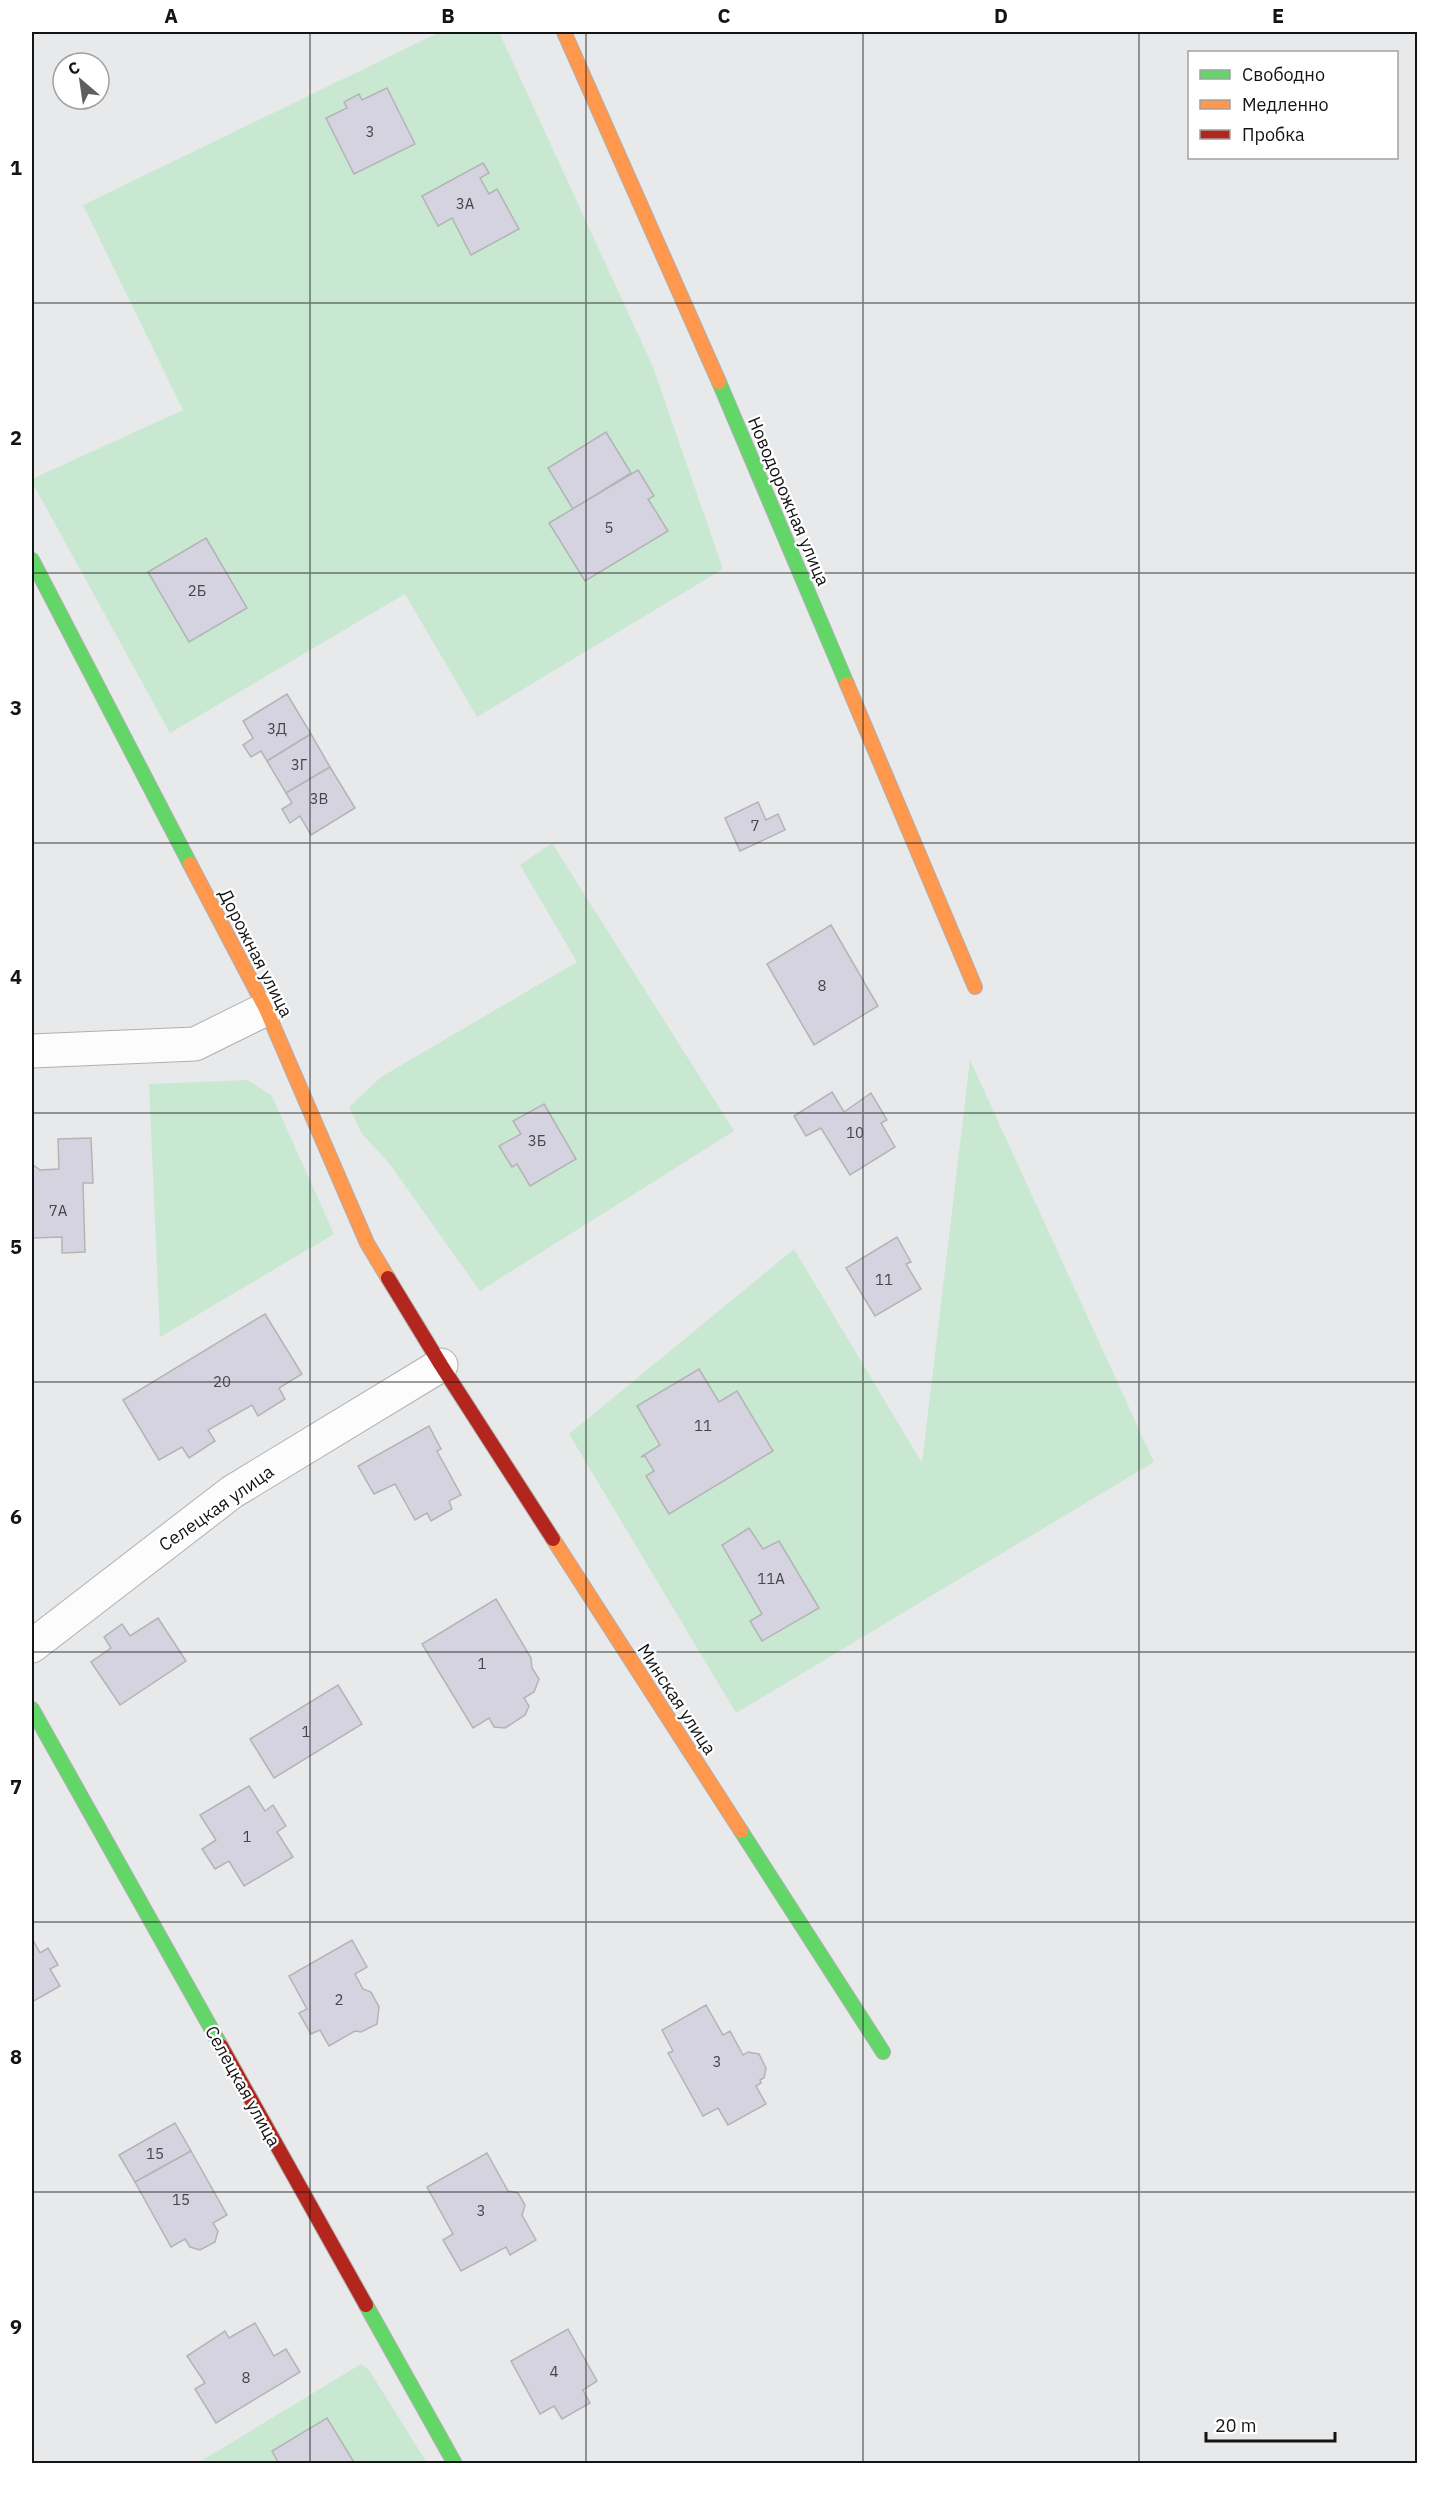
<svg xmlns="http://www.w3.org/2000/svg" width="1449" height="2495" font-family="'IBM Plex Sans',sans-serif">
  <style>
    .green { fill: #c9e8d1 }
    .building { fill: #d4d3df; stroke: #b3b4b5; stroke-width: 1.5 }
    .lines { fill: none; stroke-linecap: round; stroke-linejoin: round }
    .street-casing { stroke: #afb0b2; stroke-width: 35 }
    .fast-casing { stroke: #afb0b2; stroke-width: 16 }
    .slow-casing { stroke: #afb0b2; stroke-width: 16 }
    .jam-casing { stroke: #afb0b2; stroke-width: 16 }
    .street { stroke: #fcfcfc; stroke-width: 33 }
    .fast { stroke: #63d668; stroke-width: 14 }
    .slow { stroke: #ff974d; stroke-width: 14 }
    .jam { stroke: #b3261e; stroke-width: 14 }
    .grid { fill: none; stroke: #141415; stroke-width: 1.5; stroke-opacity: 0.55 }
    .labels { text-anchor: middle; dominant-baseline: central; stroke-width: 4.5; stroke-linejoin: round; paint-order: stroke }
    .number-label { font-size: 15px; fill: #46464a }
    .street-label { font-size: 18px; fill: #141415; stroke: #fff }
    .neatline { fill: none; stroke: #141415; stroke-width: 2 }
    .grid-label { font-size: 20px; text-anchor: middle; font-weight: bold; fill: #141415 }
  </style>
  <rect width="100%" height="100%" fill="#e8e9eb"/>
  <g class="green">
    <polygon points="440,32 499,32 653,367 723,569 477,717 405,594 170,733 32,482 32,479 183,410 83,205"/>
    <polygon points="552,843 734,1131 480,1291 389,1163 362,1134 349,1107 381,1077 577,962 520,865"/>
    <polygon points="970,1060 1154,1462 736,1713 569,1434 794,1249 922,1463"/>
    <polygon points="248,1080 272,1096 334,1234 160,1337 149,1084"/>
    <polygon points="361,2364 369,2370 427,2463 196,2464"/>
  </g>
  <g class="building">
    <polygon points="387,88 415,144 354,174 326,118 347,108 344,102 359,94 362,100"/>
    <polygon points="483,163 489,173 480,178 489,194 497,189 519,229 471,255 452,218 438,226 422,196"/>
    <polygon points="606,432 631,473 573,509 548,468"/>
    <polygon points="638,470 654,496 648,499 668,531 585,581 549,523"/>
    <polygon points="206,538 247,608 189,642 148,572"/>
    <polygon points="287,694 311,734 267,761 261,751 251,757 243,745 253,738 243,721"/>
    <polygon points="311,734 330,767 286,793 267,761"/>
    <polygon points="330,767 355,808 311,835 300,816 290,823 282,809 292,803 286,793"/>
    <polygon points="758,802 766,820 778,814 785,830 740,851 725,818"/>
    <polygon points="831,925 878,1006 814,1045 767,964"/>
    <polygon points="832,1092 844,1112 871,1093 887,1120 881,1123 895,1147 850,1175 821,1128 806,1136 794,1116"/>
    <polygon points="544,1104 576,1159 530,1186 517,1164 512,1167 499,1146 521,1134 513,1121"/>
    <polygon points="91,1138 93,1183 83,1183 85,1252 62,1253 62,1237 32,1238 32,1164 40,1170 59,1169 58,1139"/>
    <polygon points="897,1237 911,1262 906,1264 921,1289 875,1316 846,1268"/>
    <polygon points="265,1314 302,1374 279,1388 285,1399 258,1416 252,1405 208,1430 215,1441 189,1458 182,1447 159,1460 123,1400"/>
    <polygon points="699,1369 719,1402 737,1391 773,1451 669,1514 646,1476 654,1471 645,1456 641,1457 660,1445 637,1406"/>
    <polygon points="429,1426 441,1449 437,1451 461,1495 449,1501 452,1509 431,1521 427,1513 415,1520 395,1484 374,1494 358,1466"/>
    <polygon points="749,1528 763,1549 779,1541 819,1608 762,1641 750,1621 762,1614 722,1545"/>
    <polygon points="496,1599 531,1658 532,1668 539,1679 534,1692 524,1698 529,1706 525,1715 505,1728 494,1727 489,1718 473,1728 422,1644"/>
    <polygon points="158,1618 186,1661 120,1705 91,1662 111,1648 104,1637 122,1624 130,1636"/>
    <polygon points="338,1685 362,1724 274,1778 250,1739"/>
    <polygon points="249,1786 265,1811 273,1805 286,1826 277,1832 293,1857 244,1886 229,1861 215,1869 202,1849 216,1840 200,1815"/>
    <polygon points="32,1938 40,1953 48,1948 58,1965 50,1969 60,1986 32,2002"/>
    <polygon points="352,1940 367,1967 355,1974 363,1989 371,1992 379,2007 377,2024 361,2032 355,2031 329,2046 320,2030 311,2034 299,2013 307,2009 289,1976"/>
    <polygon points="706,2005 723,2035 730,2031 743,2055 748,2052 759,2054 766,2068 764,2078 760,2080 761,2083 756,2086 766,2104 728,2125 718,2108 703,2116 668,2053 673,2051 662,2030"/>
    <polygon points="175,2123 191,2151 135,2182 119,2155"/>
    <polygon points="191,2151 227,2215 213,2223 218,2231 215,2242 200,2250 190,2247 185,2239 171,2247 135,2182"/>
    <polygon points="487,2153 508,2191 518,2193 525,2205 522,2215 536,2240 510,2255 506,2247 461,2271 443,2240 453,2234 427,2187"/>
    <polygon points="255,2323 274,2356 286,2349 300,2372 216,2423 195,2389 205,2383 187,2356 225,2331 229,2338"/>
    <polygon points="568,2329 597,2381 583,2390 590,2403 562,2419 554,2406 540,2414 511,2361"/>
    <polygon points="327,2418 355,2464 279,2464 272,2451"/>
  </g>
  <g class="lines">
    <g class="street-casing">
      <g id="street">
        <polyline points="32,1051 195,1044 266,1009"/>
        <polyline points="32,1646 232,1492 441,1365"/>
      </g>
    </g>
    <g class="fast-casing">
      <g id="fast">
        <polyline points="719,382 847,684"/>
        <polyline points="32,560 190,864"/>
        <polyline points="32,1709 221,2046"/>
        <polyline points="741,1831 883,2052"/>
        <polyline points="366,2305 455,2464"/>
      </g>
    </g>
    <g class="slow-casing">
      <g id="slow">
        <polyline points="564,32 719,382"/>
        <polyline points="847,684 975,987"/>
        <polyline points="190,864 266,1009 367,1243 388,1278"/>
        <polyline points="553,1539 741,1831"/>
      </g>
    </g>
    <g class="jam-casing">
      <g id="jam">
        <polyline points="388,1278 441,1365 553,1539"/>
        <polyline points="221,2046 366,2305"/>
      </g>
    </g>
    <use href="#street" class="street"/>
    <use href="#fast" class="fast"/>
    <use href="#slow" class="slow"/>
    <use href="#jam" class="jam"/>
  </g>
  <path class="grid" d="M 310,32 L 310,2464M 586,32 L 586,2464M 863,32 L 863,2464M 1139,32 L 1139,2464M 32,303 L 1418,303M 32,573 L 1418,573M 32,843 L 1418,843M 32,1113 L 1418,1113M 32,1382 L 1418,1382M 32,1652 L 1418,1652M 32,1922 L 1418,1922M 32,2192 L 1418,2192"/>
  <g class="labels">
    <g class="number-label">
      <text x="370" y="131">3</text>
      <text x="465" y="203">3А</text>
      <text x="609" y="527">5</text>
      <text x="197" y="590">2Б</text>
      <text x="277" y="728">3Д</text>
      <text x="299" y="764">3Г</text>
      <text x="319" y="798">3В</text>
      <text x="755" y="825">7</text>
      <text x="822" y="985">8</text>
      <text x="855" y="1132">10</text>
      <text x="537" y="1140">3Б</text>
      <text x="58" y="1210">7А</text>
      <text x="884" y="1279">11</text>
      <text x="222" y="1381">20</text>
      <text x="703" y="1425">11</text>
      <text x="771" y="1578">11А</text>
      <text x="482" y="1663">1</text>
      <text x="306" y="1731">1</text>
      <text x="247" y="1836">1</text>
      <text x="339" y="1999">2</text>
      <text x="717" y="2061">3</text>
      <text x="155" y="2153">15</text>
      <text x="181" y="2199">15</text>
      <text x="481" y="2210">3</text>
      <text x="554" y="2371">4</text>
      <text x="246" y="2377">8</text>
    </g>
    <g class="street-label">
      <text transform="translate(789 501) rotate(67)">Новодорожная улица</text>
      <text transform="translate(256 953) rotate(63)">Дорожная улица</text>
      <text transform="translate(216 1508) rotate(-35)">Селецкая улица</text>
      <text transform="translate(677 1699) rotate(57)">Минская улица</text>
      <text transform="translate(243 2086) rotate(61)">Селецкая улица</text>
    </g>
  </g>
  <rect width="1449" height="2495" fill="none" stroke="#ffffff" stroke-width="66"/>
  <rect x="1188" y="51" width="210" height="108" fill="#ffffff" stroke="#a1a1a1" stroke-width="1.5"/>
  <rect x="1200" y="70" width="30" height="9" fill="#63d668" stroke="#a1a1a1" stroke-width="1.5"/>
  <text x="1242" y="81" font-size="18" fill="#141415">Свободно</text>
  <rect x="1200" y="100" width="30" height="9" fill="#ff974d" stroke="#a1a1a1" stroke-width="1.5"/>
  <text x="1242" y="111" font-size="18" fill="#141415">Медленно</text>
  <rect x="1200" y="130" width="30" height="9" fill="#b3261e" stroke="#a1a1a1" stroke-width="1.5"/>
  <text x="1242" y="141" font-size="18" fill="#141415">Пробка</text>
  <g transform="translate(81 81) rotate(331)"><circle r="28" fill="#ffffff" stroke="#a1a1a1" stroke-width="1.5"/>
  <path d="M0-4.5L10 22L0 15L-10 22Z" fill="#5e5f60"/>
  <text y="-9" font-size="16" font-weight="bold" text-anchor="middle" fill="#141415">С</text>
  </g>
  <path d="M1206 2432v9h129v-9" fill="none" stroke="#141415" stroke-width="3"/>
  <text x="1215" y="2432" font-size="18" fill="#141415" stroke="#ffffff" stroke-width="4.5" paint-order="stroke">20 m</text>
  <rect x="33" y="33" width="1383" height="2429" class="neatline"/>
  <g class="grid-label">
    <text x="171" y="23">A</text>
    <text x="448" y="23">B</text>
    <text x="724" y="23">C</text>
    <text x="1001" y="23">D</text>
    <text x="1278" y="23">E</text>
    <text x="16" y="175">1</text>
    <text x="16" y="445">2</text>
    <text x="16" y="715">3</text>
    <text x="16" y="984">4</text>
    <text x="16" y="1254">5</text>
    <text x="16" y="1524">6</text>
    <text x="16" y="1794">7</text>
    <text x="16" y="2064">8</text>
    <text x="16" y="2334">9</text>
  </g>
</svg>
